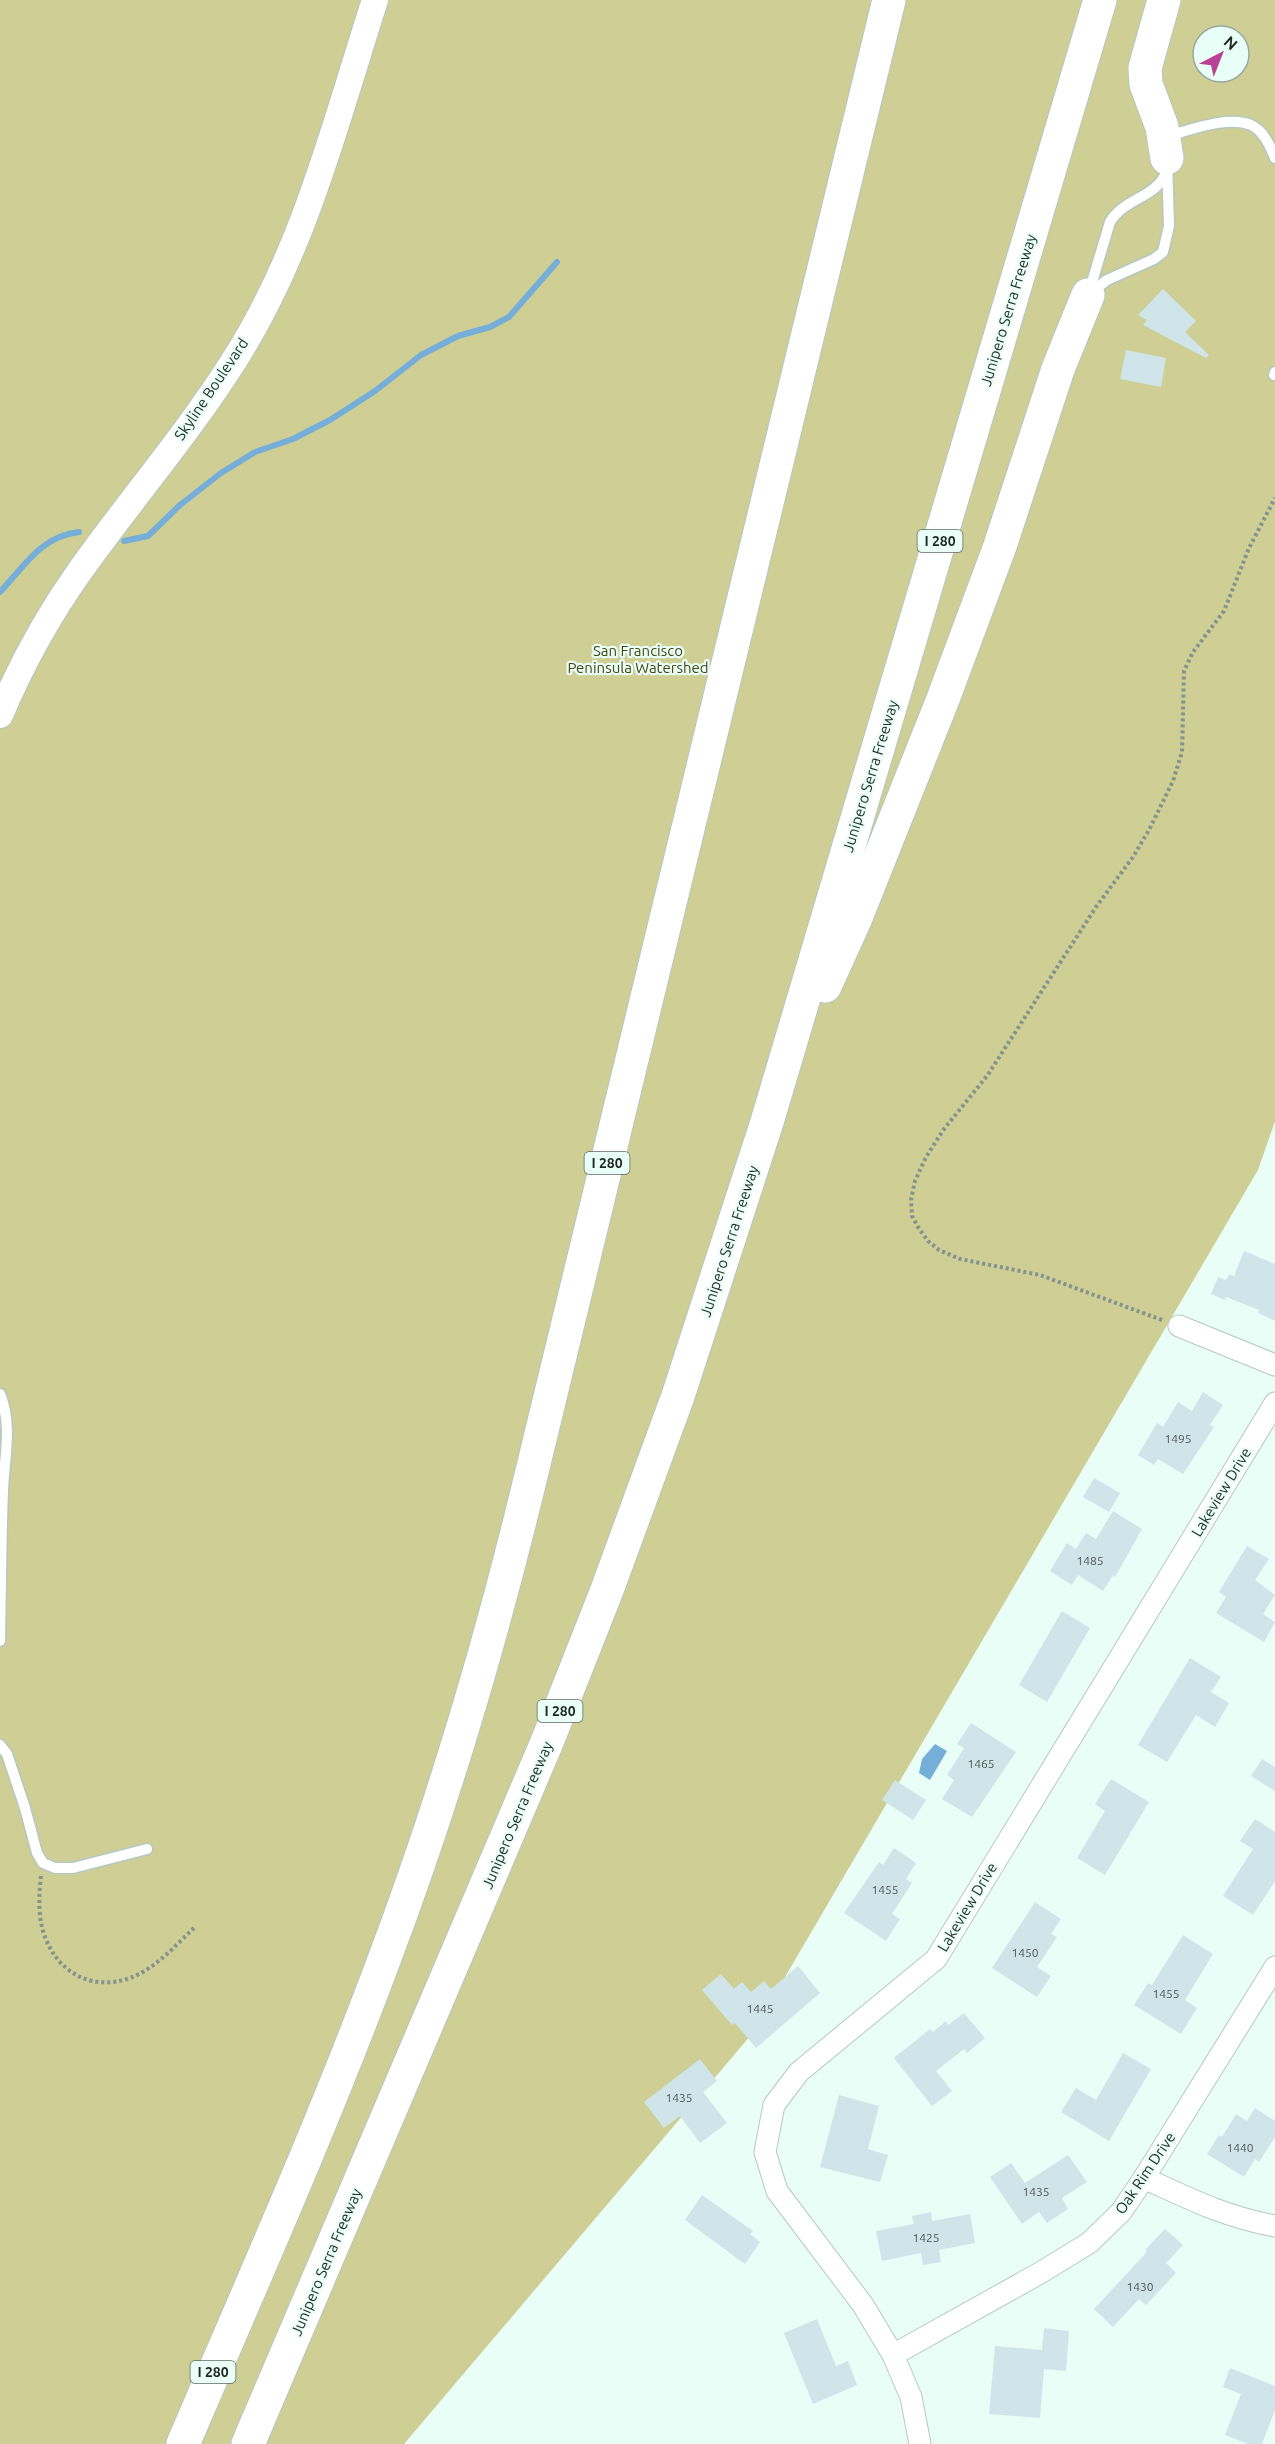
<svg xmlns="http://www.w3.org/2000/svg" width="1275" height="2444" font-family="Ubuntu,sans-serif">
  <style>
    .green { fill: #cece95; fill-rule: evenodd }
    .water { fill: #75aed8 }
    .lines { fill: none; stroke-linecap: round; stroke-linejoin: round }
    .stream { stroke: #75aed8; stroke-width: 6 }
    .building { fill: #cfe5e9 }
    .service-casing { stroke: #b4c9c2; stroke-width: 13 }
    .minor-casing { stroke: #b4c9c2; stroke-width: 23 }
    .tertiary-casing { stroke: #b4c9c2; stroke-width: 28 }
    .motorway-casing { stroke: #b4c9c2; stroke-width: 35 }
    .path { stroke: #84938e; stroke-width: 4; stroke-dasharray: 3 3; stroke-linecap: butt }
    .service { stroke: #fff; stroke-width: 10 }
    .minor { stroke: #fff; stroke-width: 21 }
    .tertiary { stroke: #fff; stroke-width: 26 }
    .motorway { stroke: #fff; stroke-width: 33 }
    .labels { text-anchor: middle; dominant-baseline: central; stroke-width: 4.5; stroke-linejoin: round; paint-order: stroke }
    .number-label { font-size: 12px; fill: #4b5655 }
    .shield { fill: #e9fef7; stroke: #5c6863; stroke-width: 1.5 }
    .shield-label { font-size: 14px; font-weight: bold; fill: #1f2724 }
    .street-label { font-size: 15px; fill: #1f2724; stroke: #e9fef7 }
    .park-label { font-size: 15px; fill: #474614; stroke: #e9fef7 }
  </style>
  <rect width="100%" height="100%" fill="#e9fef7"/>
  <path class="green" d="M 0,0 L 1275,0 L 1275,1121 L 1258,1170 L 751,2035 L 404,2444 L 0,2444 ZM 1203,36 L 1239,36 L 1239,72 L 1203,72 Z"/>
  <polygon class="water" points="935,1744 947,1751 930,1780 919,1773 922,1759"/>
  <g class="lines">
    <g class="stream">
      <polyline points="124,541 148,536 180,505 221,473 255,452 293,439 330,420 375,391 421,355 458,336 490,327 509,317 557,262"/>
      <path d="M 0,592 C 24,567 41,536 79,532"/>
    </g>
  </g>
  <g class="building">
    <polygon points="1163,289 1196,321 1185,332 1209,355 1206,358 1143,325 1147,320 1138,315"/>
    <polygon points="1126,350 1166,358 1161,387 1120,379"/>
    <polygon points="1244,1251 1275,1264 1275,1321 1258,1313 1259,1310 1226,1297 1225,1300 1211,1294 1218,1277 1226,1280 1229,1274 1234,1276"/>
    <polygon points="1203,1392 1223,1405 1210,1425 1214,1427 1183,1474 1158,1459 1154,1465 1138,1455 1157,1423 1163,1427 1178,1402 1192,1411"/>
    <polygon points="1094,1478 1120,1493 1109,1512 1083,1497"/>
    <polygon points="1113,1511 1142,1529 1115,1577 1113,1575 1103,1591 1078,1575 1072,1585 1050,1571 1067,1543 1076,1549 1086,1533 1096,1539"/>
    <polygon points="1247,1546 1269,1559 1255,1580 1275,1595 1263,1614 1275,1622 1264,1642 1216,1613 1226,1597 1219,1592"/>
    <polygon points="1062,1611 1090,1628 1047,1702 1019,1685"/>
    <polygon points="1190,1658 1221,1677 1211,1692 1229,1703 1215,1727 1196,1715 1167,1762 1138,1745"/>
    <polygon points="971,1723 1016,1752 972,1817 942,1799 954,1780 947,1775 964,1748 957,1744"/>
    <polygon points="1262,1759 1275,1767 1275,1791 1251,1776"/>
    <polygon points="1111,1779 1149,1802 1105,1875 1077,1858 1105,1811 1095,1804"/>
    <polygon points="895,1780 926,1800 913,1820 882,1800"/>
    <polygon points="1255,1819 1275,1832 1275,1881 1253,1915 1223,1896 1253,1849 1240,1841"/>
    <polygon points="894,1848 916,1863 906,1879 912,1883 892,1914 900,1919 886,1941 844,1913 879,1862 883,1865"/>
    <polygon points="1035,1902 1061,1919 1051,1934 1057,1937 1037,1967 1051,1976 1037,1997 992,1968"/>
    <polygon points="1183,1935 1213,1954 1185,2000 1197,2008 1181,2034 1134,2005 1148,1983 1152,1985"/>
    <polygon points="798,1966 820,1993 756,2048 735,2023 732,2025 702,1990 721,1974 734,1989 742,1982 751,1992 764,1981 771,1989"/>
    <polygon points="964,2013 985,2038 967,2053 964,2049 936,2071 952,2091 932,2106 894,2058 930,2029 933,2032 946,2021 948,2025"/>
    <polygon points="1123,2053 1151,2069 1109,2141 1061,2112 1076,2088 1096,2100"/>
    <polygon points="700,2059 717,2081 703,2092 727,2123 700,2143 680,2116 664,2128 644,2102"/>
    <polygon points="839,2095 879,2106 868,2149 888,2155 880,2182 820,2167"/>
    <polygon points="1255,2108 1275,2121 1275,2137 1259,2162 1255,2159 1244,2177 1207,2154 1219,2135 1222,2137 1236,2114 1247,2121"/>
    <polygon points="1068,2155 1087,2182 1062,2198 1068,2209 1047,2223 1039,2212 1022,2224 990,2177 1011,2163 1025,2183"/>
    <polygon points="702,2195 753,2231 750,2234 760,2242 745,2264 685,2220"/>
    <polygon points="931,2212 932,2221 970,2214 975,2243 939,2250 941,2262 923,2265 921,2253 882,2261 876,2231 914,2224 912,2216"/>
    <polygon points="1165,2229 1183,2245 1166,2263 1176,2273 1146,2305 1139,2299 1113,2327 1094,2309 1147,2252 1145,2250"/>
    <polygon points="817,2319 836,2366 848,2361 857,2385 813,2404 784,2333"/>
    <polygon points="1044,2328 1069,2331 1066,2371 1044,2369 1040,2418 989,2414 995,2346 1042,2350"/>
    <polygon points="1230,2368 1275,2386 1275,2410 1262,2444 1248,2444 1225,2435 1241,2394 1223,2387"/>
  </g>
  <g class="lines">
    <g class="service-casing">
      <g id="service">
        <path d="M 1168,136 C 1190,130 1229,115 1251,125 C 1264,131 1270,146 1275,158"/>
        <path d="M 1089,292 L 1110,222 C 1124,198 1157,198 1167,171"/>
        <polyline points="1090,293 1107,280 1154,259 1163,252 1169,226 1167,161"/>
        <polyline points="1274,375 1275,372"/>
        <path d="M 0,1394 C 13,1426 4,1459 3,1491 C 1,1541 1,1591 0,1641"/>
        <polyline points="0,1745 7,1754 25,1808 37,1853 43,1863 55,1868 73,1868 147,1849"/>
      </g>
    </g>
    <g class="minor-casing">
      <g id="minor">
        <polyline points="1179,1326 1275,1365"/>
        <path d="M 1144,2178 C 1190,2199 1225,2217 1275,2226"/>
        <polyline points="893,2355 1040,2273 1089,2243 1121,2212 1144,2178 1275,1967"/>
        <polyline points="920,2444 911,2397 893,2355 863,2305 777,2191 765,2152 774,2105 799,2072 936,1959 1275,1403"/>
      </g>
    </g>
    <g class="tertiary-casing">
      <path id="tertiary" d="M 0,715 C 22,663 49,614 82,568 C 132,498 189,432 235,359 C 304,251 336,121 375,0"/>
    </g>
    <g class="motorway-casing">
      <g id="motorway">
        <polyline points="1164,0 1145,68 1146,84 1162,127 1167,158"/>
        <polyline points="825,986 855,920 943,699 1000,546 1058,369 1088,295"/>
        <path d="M 183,2444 C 252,2283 323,2124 384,1960 C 443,1804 490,1645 529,1484 L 889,0"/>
        <polyline points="248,2444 547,1742 607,1590 678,1396 767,1122 1100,0"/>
      </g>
    </g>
    <g class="path">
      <polyline points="1162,1320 1040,1275 960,1259 939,1250 928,1241 918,1227 912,1216 911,1200 915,1181 926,1157 944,1129 987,1076 1096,907 1133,857 1149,830 1173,781 1182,752 1184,671 1193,652 1224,611 1249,548 1275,498"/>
      <path d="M 41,1876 C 39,1893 38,1914 43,1931 C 55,1971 90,1992 130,1978 C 155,1969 176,1945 195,1927"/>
    </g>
    <use href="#service" class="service"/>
    <use href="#minor" class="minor"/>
    <use href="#tertiary" class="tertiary"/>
    <use href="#motorway" class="motorway"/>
  </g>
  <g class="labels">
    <g class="number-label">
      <text x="1178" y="1438">1495</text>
      <text x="1090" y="1560">1485</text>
      <text x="981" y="1763">1465</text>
      <text x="885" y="1889">1455</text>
      <text x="1025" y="1952">1450</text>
      <text x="1166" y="1993">1455</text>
      <text x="760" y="2008">1445</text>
      <text x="679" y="2097">1435</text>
      <text x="1240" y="2147">1440</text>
      <text x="1036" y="2191">1435</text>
      <text x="926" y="2237">1425</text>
      <text x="1140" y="2286">1430</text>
    </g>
    <g class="shield">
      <rect x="917.5" y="530" width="45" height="22" rx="4.5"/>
      <rect x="584.5" y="1152" width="45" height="22" rx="4.5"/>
      <rect x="537.5" y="1700" width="45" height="22" rx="4.5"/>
      <rect x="190.5" y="2361" width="45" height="22" rx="4.5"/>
    </g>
    <g class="shield-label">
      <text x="940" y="541">I 280</text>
      <text x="607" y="1163">I 280</text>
      <text x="560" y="1711">I 280</text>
      <text x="213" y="2372">I 280</text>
    </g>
    <g class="street-label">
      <text transform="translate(1008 310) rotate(-73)">Junipero Serra Freeway</text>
      <text transform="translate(211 389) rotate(-56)">Skyline Boulevard</text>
      <text transform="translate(870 776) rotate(-73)">Junipero Serra Freeway</text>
      <text transform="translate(729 1241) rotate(-72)">Junipero Serra Freeway</text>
      <text transform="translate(1221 1492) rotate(-59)">Lakeview Drive</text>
      <text transform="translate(517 1815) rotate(-67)">Junipero Serra Freeway</text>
      <text transform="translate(967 1907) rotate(-59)">Lakeview Drive</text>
      <text transform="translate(1145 2173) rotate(-56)">Oak Rim Drive</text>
      <text transform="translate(326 2262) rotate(-67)">Junipero Serra Freeway</text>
    </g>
    <g class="park-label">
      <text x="638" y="650">San Francisco<tspan x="638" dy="17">Peninsula Watershed</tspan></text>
    </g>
  </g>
  <g transform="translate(1221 54) rotate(42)"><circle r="28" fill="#e9fef7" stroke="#98a8a3" stroke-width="1.5"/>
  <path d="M0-4.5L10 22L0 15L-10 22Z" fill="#b94297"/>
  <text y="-9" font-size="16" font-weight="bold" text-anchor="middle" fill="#1f2724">N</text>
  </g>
</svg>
